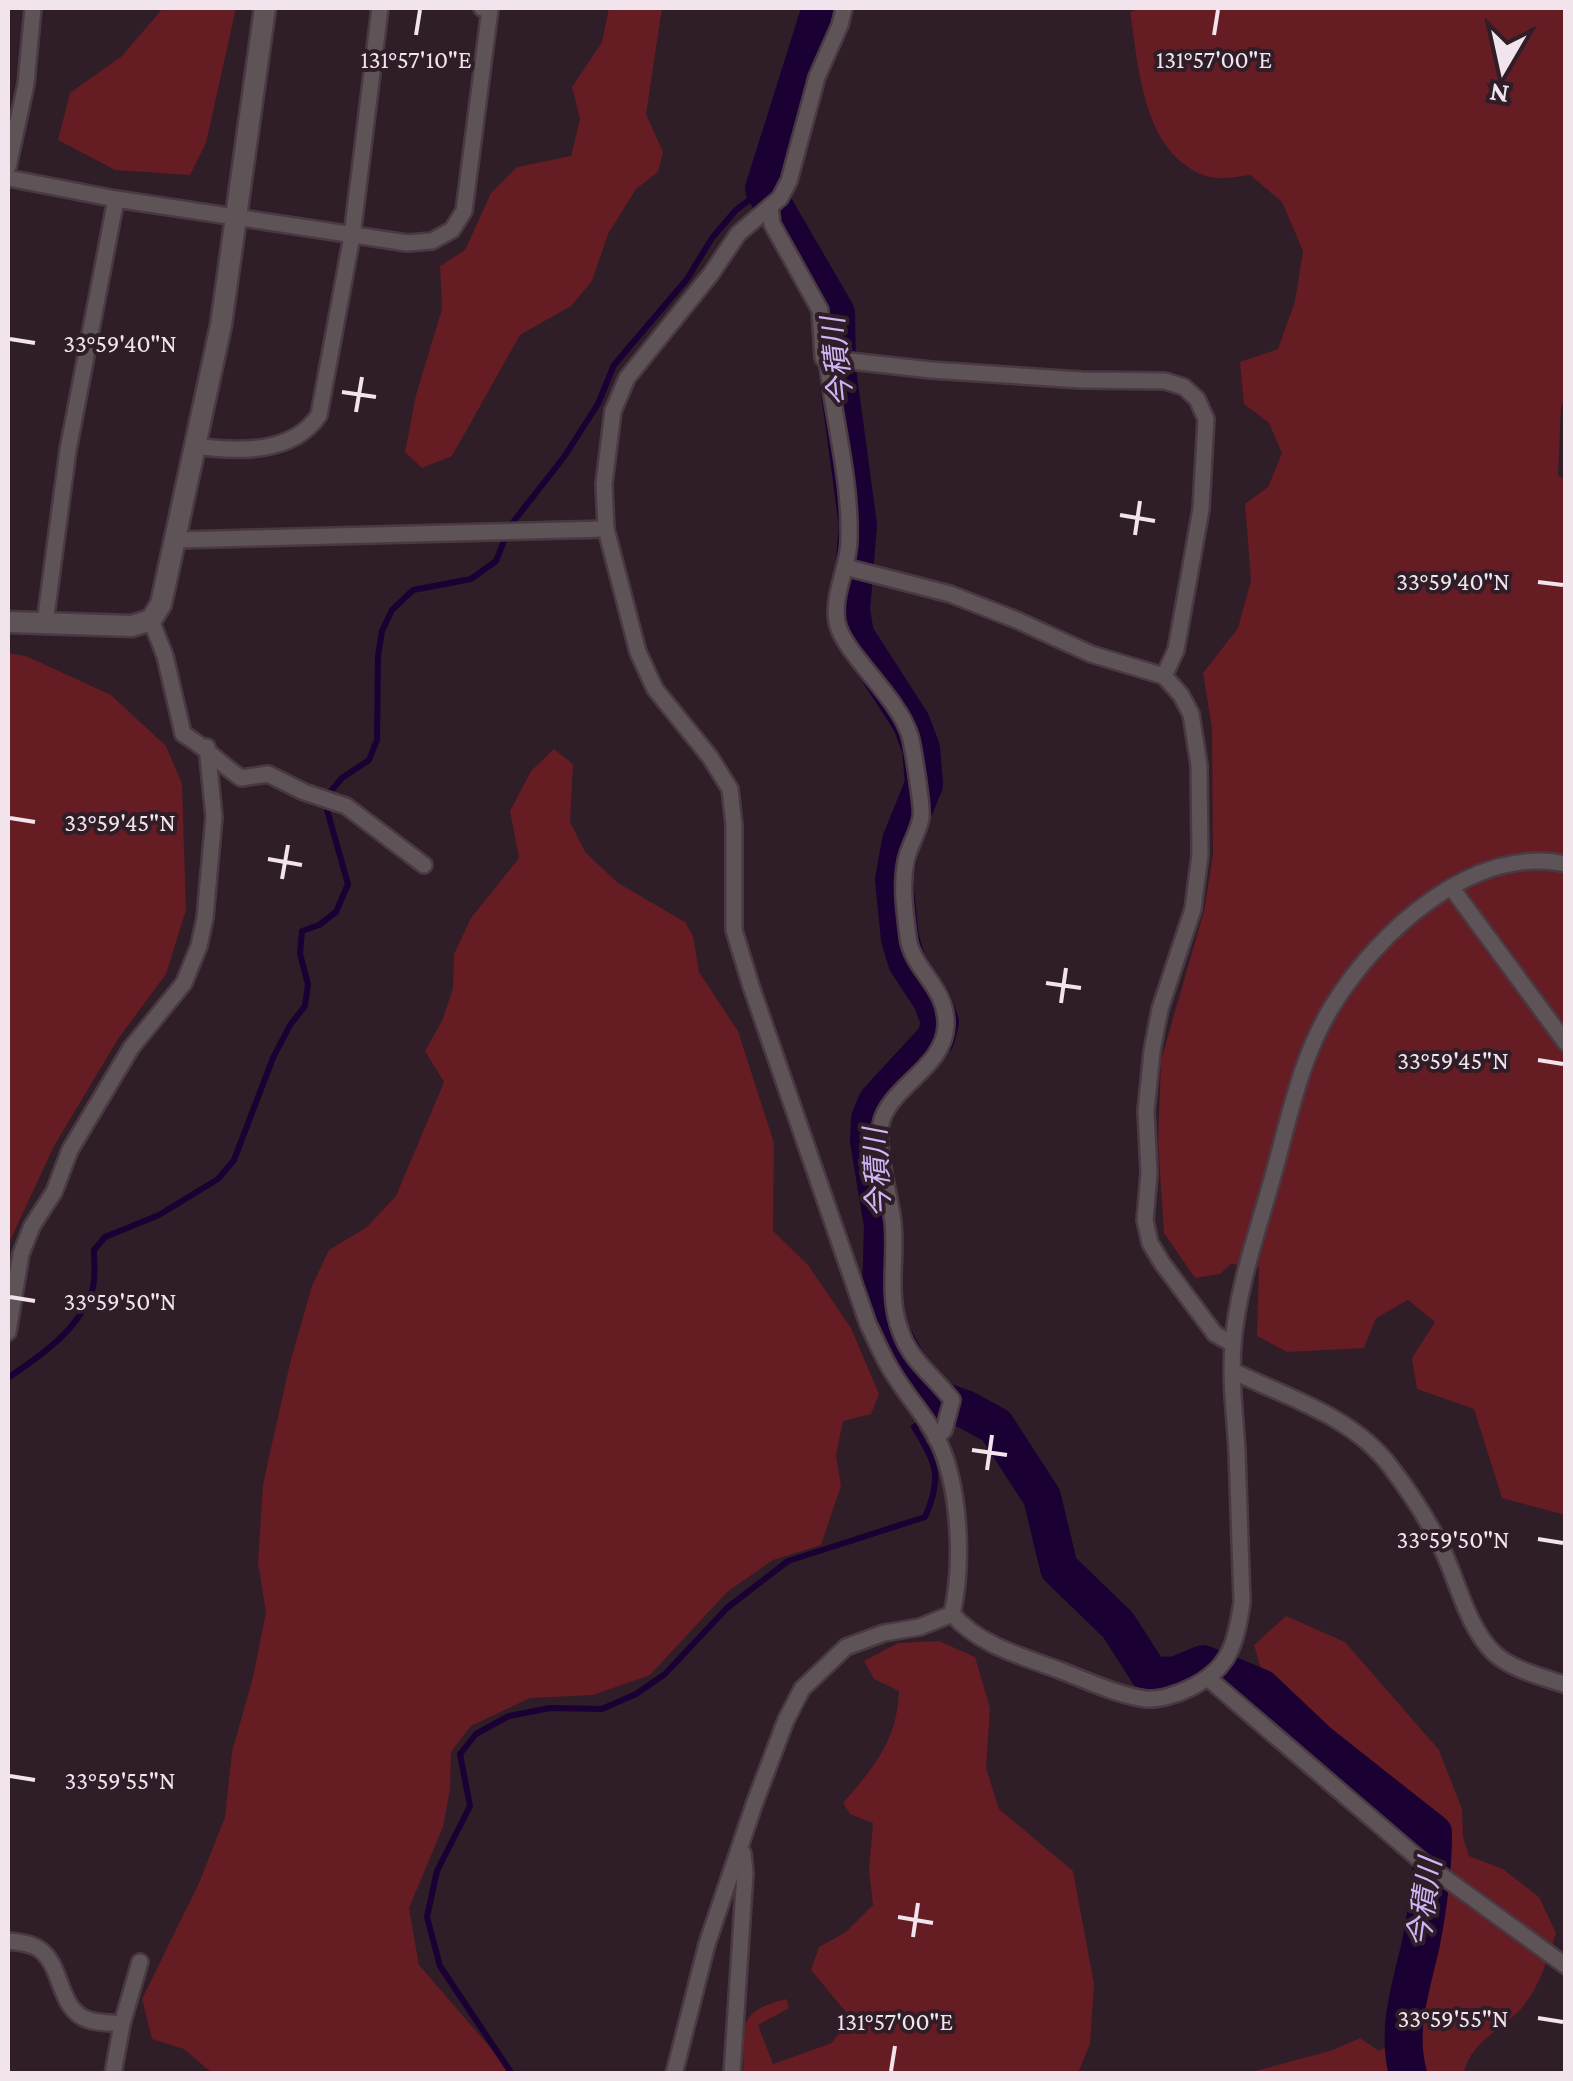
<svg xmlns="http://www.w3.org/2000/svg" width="1573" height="2081" font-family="'Crimson Pro','Noto Sans JP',serif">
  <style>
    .green { fill: #651c22 }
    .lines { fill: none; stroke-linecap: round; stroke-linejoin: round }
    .stream { stroke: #1a0033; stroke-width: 6 }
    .river { stroke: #1a0033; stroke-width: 38 }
    .minor-casing { stroke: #4a3943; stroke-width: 20 }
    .tertiary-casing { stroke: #4a3943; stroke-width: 25 }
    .minor { stroke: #5e5356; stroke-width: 15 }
    .tertiary { stroke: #5e5356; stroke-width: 20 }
    .ticks { fill: none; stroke: #f1e4ec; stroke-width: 4 }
    .labels { text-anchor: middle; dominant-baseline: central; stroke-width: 8; stroke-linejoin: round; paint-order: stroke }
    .water-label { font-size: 30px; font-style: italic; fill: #d0b6f5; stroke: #2f1d28 }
    .ticks-label { font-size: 25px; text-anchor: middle; fill: #f1e4ec; stroke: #2f1d28; stroke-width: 8; stroke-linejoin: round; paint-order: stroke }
  </style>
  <rect width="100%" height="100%" fill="#2f1d28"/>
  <g class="green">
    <polygon points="163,8 236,8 206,143 190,175 115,170 58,140 70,93 122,56"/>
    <polygon points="609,8 662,8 646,114 663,152 658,172 636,189 608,234 592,281 571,306 520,335 452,456 422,468 405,452 416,395 442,309 440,266 465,250 491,193 517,167 571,156 580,119 572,87 602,42"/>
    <path d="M 1140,8 L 1565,8 L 1566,394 L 1561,407 L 1558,475 L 1566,480 L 1565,1515 L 1502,1498 L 1474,1409 L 1417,1389 L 1412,1358 L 1435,1322 L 1408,1300 L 1376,1318 L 1364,1348 L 1287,1352 L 1257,1336 L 1259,1267 L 1231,1264 L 1220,1274 L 1195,1278 L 1164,1233 L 1158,1143 L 1161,1060 L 1204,911 L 1213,854 L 1212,728 L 1203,673 L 1238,628 L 1251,580 L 1245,504 L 1268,487 L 1282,453 L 1269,423 L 1244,404 L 1240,362 L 1278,349 L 1295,301 L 1303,251 L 1282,202 L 1250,175 C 1236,177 1217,181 1203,175 C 1142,150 1139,68 1130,12 Z"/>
    <polygon points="8,653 26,656 111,695 166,746 182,784 186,910 166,974 118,1039 54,1146 8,1245"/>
    <polygon points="554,749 573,764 570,822 585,852 618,883 685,922 693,936 699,972 738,1031 774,1143 773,1231 808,1265 851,1328 879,1394 871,1414 843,1421 836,1455 841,1486 821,1545 773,1560 727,1592 650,1675 593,1695 530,1698 471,1726 451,1752 450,1789 443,1827 409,1908 419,1965 508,2068 507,2073 212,2073 184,2049 152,2039 142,1999 199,1883 225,1817 232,1752 253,1677 266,1612 258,1563 263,1484 290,1363 312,1286 329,1250 367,1227 396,1196 444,1082 425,1051 442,1021 453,988 454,954 471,918 519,858 510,811 531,771"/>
    <path d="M 1286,1616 L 1345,1642 L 1439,1750 L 1462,1809 L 1463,1837 L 1469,1856 L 1503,1869 L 1539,1897 L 1556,1933 C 1548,1958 1541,1983 1525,2004 C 1507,2028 1470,2040 1464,2073 L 1244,2074 L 1333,2050 L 1360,2038 L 1379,2051 L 1404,2037 L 1426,1975 L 1432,1899 L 1443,1835 L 1267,1690 L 1254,1645 Z"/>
    <path d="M 939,1641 L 975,1657 L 990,1708 L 986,1768 L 999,1809 L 1073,1871 L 1094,1984 L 1090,2044 L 1078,2073 L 743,2073 C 745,2027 734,2012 786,1999 L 789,2008 L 758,2025 L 773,2064 L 832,2043 L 850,2017 L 811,1970 L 819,1947 L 846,1932 L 873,1905 L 869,1870 L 873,1823 L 850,1814 L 843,1803 C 874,1767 897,1741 899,1691 L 874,1679 L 864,1661 L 898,1643 Z"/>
  </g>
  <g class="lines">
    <g class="stream">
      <path d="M 8,1378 C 40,1356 78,1331 92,1291 C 96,1280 94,1263 94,1250 L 105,1237 L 159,1215 L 218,1179 L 234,1160 L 273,1058 L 290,1025 L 305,1006 L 308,984 L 300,954 L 302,931 L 319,925 L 336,912 L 348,884 L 327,810 L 330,792 L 342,778 L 369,760 L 377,740 L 378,656 L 382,631 L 392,610 L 413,590 L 471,579 L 496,561 L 510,526 L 564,457 L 598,404 L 614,365 L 687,279 L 712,238 L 736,210 L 764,189"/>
      <path d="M 512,2074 L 440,1966 L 427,1917 L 437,1871 L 470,1806 L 460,1754 L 476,1734 L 509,1716 L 550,1708 L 602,1709 L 636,1694 L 665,1674 L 727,1608 L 788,1561 L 925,1517 C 943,1477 936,1463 914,1427 L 938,1411 L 936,1399"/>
    </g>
    <path class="river" d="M 821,8 L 764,189 L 836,313 L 837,370 L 858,525 L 851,610 L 855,635 L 911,722 L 921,748 L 924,784 L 901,841 L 894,880 L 900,939 L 907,962 L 932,1000 L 940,1022 L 936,1038 L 877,1102 L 870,1119 L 869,1141 L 883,1226 L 881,1294 L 888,1327 L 913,1373 L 936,1399 L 965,1409 L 996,1426 L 1042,1497 L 1059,1568 L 1118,1625 L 1150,1675 L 1174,1676 L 1203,1664 L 1261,1688 L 1319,1743 L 1433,1833 C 1433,1870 1428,1907 1421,1943 C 1411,1988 1396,2028 1408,2074"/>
    <g class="minor-casing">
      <g id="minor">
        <path d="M 844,8 L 840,25 L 817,77 L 789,181 L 780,198 L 738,234 L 711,274 L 627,378 L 613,411 L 604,484 L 606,529 L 638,652 L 655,689 L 710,757 L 730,789 L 734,825 L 734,930 L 751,986 L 868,1324 C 876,1340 883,1358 893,1373 C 909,1400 932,1422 943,1452 C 960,1497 963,1567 952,1614"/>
        <polyline points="8,167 26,84 33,8"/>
        <polyline points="8,178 116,199 407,243 432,241 452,230 464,211 490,9 482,8"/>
        <polyline points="770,207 772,224 820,310 823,358 931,370 1081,380 1165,381 1184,387 1197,399 1206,419 1201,509 1176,650 1164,676"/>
        <path d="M 827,359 C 833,418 851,479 849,540 C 849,567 832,594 837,622 C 842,652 898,696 910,736 C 913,747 923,809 921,818 C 918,833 909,846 906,861 C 901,886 905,911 908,937 C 912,970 947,986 946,1025 C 945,1065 897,1083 883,1117 C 873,1142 890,1195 893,1222 C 897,1261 886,1297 902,1335 C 912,1362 936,1378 952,1400 L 944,1430 L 936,1438"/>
        <path d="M 196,446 C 238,452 293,454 319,415 L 352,236 L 380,8"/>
        <polyline points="176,540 606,529"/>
        <polyline points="845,567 950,594 1019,621 1091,654 1164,676 1181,695 1191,714 1199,765 1200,855 1193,909 1160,1009 1152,1051 1146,1111 1149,1173 1145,1220 1150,1243 1162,1263 1215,1334 1233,1344"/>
        <path d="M 151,620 L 165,656 L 183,734 C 206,747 220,764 241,778 L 268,774 L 304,792 L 346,806 L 424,865"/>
        <polyline points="45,623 68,450 116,199"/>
        <polyline points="1451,887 1566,1043"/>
        <polyline points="8,1332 21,1254 32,1226 54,1192 70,1150 131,1048 184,983 199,946 205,918 214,817 207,747"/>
        <path d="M 1233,1371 C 1287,1398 1351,1415 1390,1466 C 1409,1491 1430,1523 1443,1551 C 1459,1585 1467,1627 1495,1654 C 1513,1670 1543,1677 1566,1685"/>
        <path d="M 952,1614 C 979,1645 1021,1656 1059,1670 C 1086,1680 1116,1695 1146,1699 C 1160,1700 1178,1694 1190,1688 C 1230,1669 1236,1643 1242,1602 C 1240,1552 1239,1501 1237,1451 C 1235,1416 1230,1380 1233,1345 C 1237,1290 1256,1236 1271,1183 C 1288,1124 1300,1057 1333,1005 C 1378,932 1473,844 1566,864"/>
        <polyline points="1209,1679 1419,1859 1566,1966"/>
        <path d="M 8,1941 C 17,1942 31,1943 39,1949 C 64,1966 57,2010 89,2020 C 99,2023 112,2023 122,2024"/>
        <polyline points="113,2074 122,2024 140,1962"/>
        <polyline points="674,2074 707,1944 755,1802 786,1720 802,1689 846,1647 884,1633 920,1627 952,1614"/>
        <polyline points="732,2074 745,1873 743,1853"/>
      </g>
    </g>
    <g class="tertiary-casing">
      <polyline id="tertiary" points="8,622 132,626 151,620 161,604 221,325 265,8"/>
    </g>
    <use href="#minor" class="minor"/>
    <use href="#tertiary" class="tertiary"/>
  </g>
  <path class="ticks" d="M 416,35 L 420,10M 1214,35 L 1218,10M 10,339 L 35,343M 342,392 L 376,397M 356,412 L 362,377M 1120,515 L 1155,521M 1135,535 L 1140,501M 1538,582 L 1563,585M 10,818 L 35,822M 268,859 L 302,865M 282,879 L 288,845M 1046,983 L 1081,988M 1061,1003 L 1066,968M 1538,1060 L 1563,1064M 10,1297 L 35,1301M 972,1450 L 1007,1455M 987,1470 L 992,1435M 1538,1539 L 1563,1543M 10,1776 L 35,1780M 898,1917 L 933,1923M 913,1937 L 918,1903M 1538,2018 L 1563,2022M 891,2071 L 895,2046"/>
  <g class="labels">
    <g class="water-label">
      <text transform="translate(837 362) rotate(-96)">今積川</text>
      <text transform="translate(877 1173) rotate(-93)">今積川</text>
      <text transform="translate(1424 1903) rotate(-82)">今積川</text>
    </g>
  </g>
  <g class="ticks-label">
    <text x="416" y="68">131°57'10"E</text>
    <text x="1214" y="68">131°57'00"E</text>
    <text x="120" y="352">33°59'40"N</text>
    <text x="1453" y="590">33°59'40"N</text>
    <text x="120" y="831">33°59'45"N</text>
    <text x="1453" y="1069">33°59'45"N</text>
    <text x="120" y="1310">33°59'50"N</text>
    <text x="1453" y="1548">33°59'50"N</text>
    <text x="120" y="1789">33°59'55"N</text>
    <text x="1453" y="2027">33°59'55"N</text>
    <text x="895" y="2030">131°57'00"E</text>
  </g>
  <rect width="1573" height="2081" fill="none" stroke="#f1e4ec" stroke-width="20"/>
  <g transform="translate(1503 70) rotate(189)" stroke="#2f1d28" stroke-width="8" paint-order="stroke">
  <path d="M0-8L18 38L0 25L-18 38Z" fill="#f1e4ec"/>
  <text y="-15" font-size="28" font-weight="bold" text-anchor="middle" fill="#f1e4ec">N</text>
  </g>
</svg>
